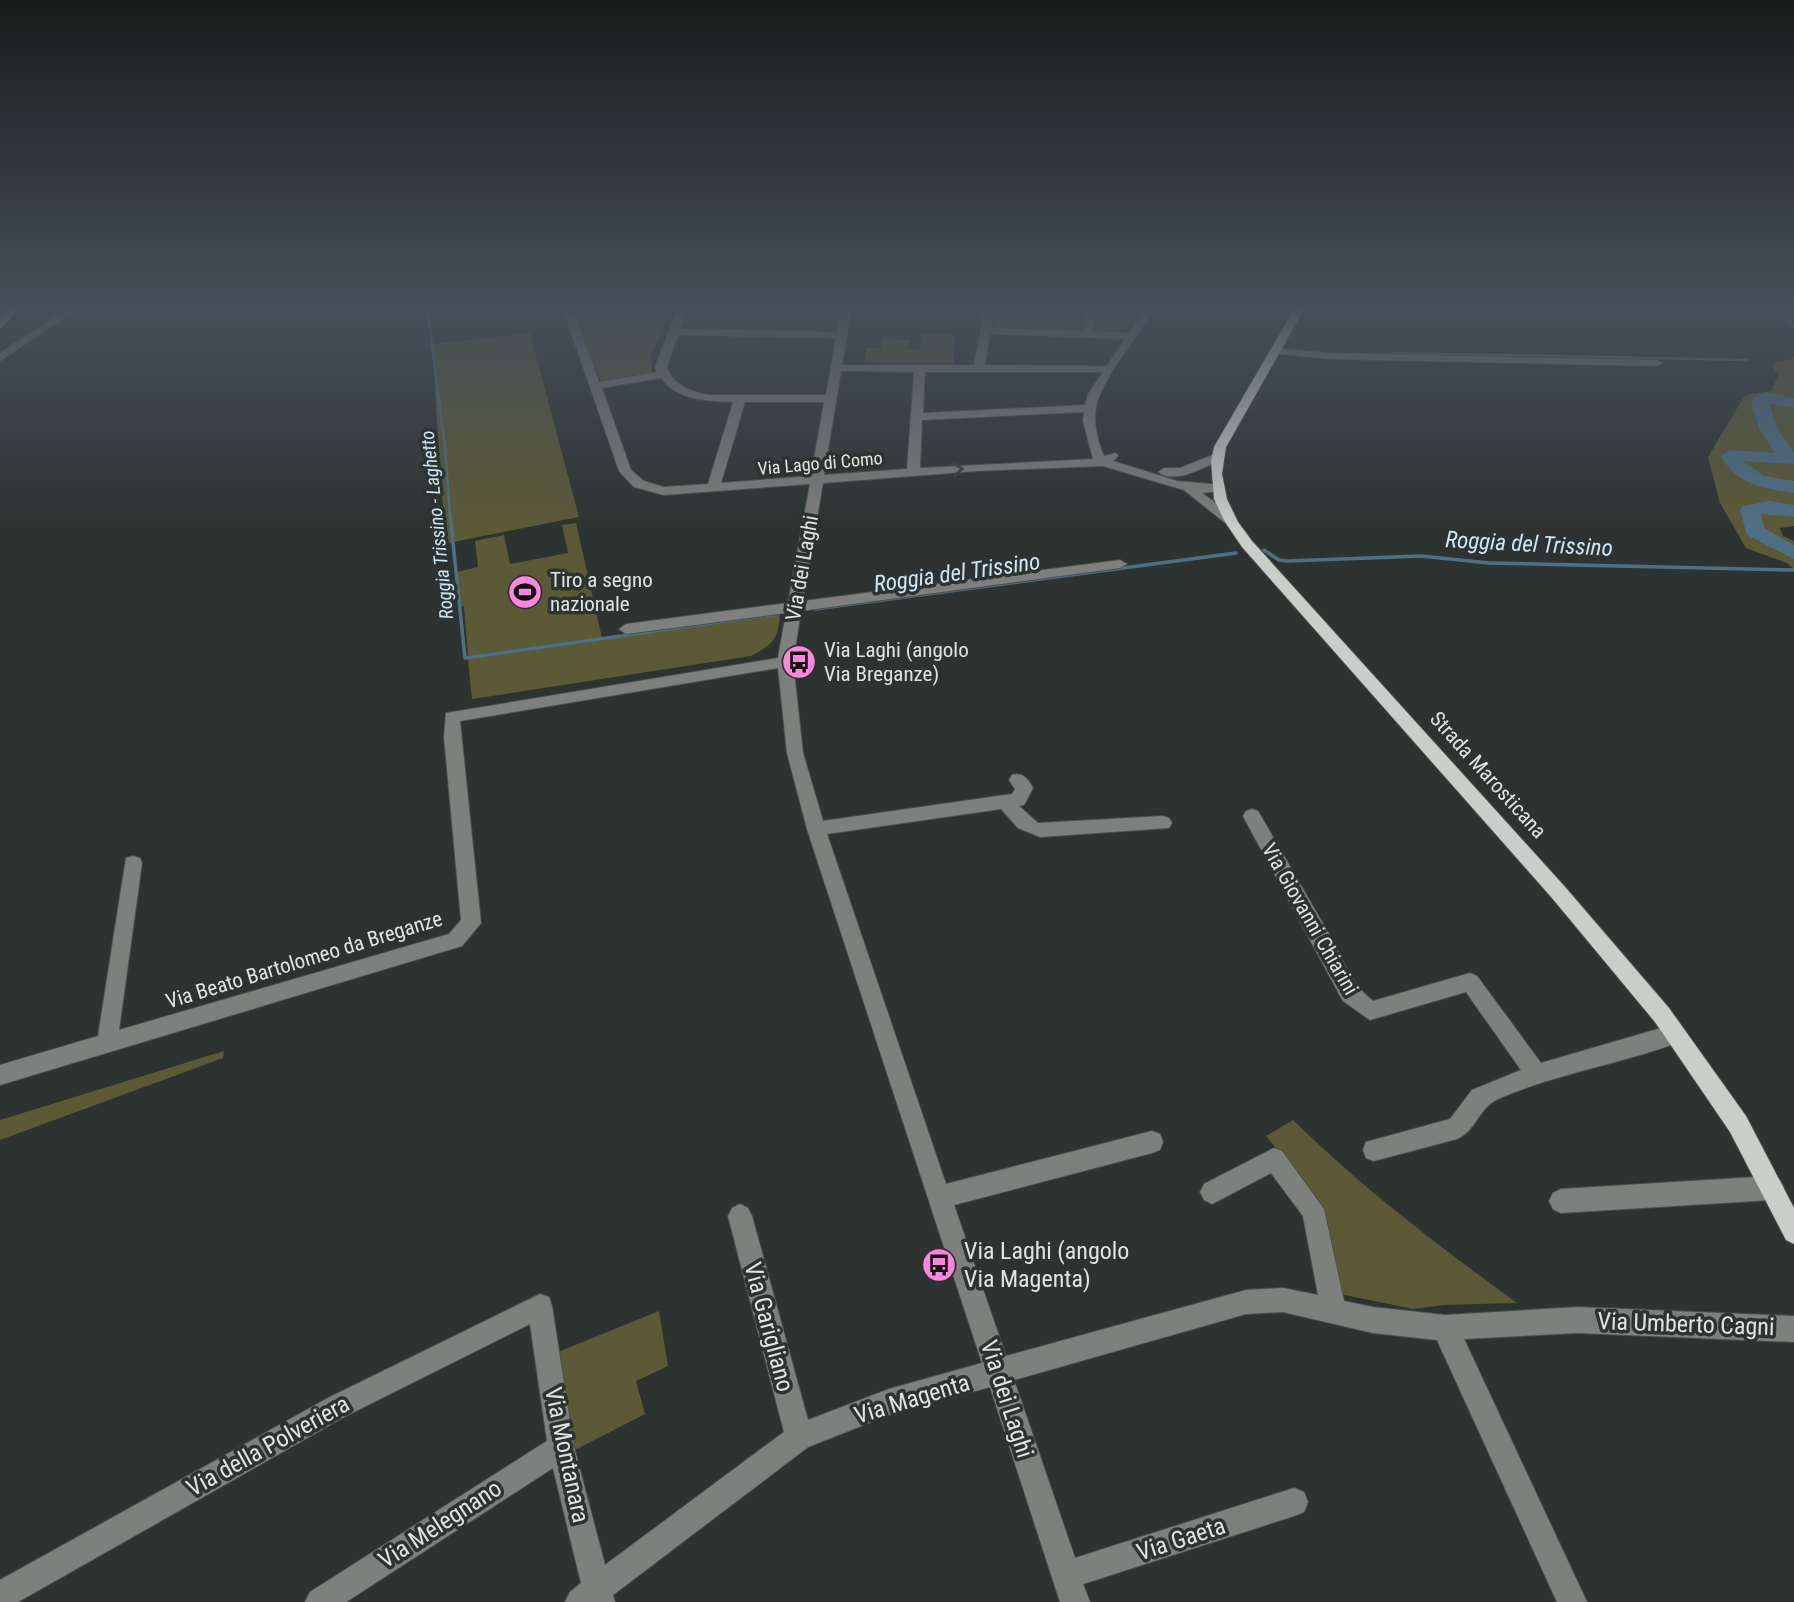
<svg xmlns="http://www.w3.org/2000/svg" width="1794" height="1602" font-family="'Roboto Condensed',sans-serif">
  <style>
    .green { fill: #5c5936 }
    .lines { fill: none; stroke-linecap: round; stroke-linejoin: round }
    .stream-far1 { stroke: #4e7087; stroke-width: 2.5 }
    .stream { stroke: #4e7087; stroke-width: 3.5 }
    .river { fill: #4e7087; fill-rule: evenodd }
    .minor-casing { stroke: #4a4f4d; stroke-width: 2 }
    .major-casing { stroke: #4a4f4d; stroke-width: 2 }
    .minor { fill: #7e807d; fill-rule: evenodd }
    .major { fill: #cacec9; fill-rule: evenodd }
    .wall { fill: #a8afb0 }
    .oneway { stroke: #393f3c }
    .labels { text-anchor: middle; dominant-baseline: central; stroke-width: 7; stroke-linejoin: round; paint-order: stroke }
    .far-street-label { font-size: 18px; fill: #e0e5e3; stroke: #2d3331 }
    .far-water-label { font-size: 19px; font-style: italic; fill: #cee6f6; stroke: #2d3331 }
    .street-label { font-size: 21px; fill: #e0e5e3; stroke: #2d3331 }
    .poi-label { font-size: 21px; fill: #e0e5e3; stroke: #2d3331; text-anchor: start }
    .water-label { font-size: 23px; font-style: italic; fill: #cee6f6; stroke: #2d3331 }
    .near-poi-label { font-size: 24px; fill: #e0e5e3; stroke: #2d3331; text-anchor: start }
    .near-street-label { font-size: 24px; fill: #e0e5e3; stroke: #2d3331 }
  </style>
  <rect width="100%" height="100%" fill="#2d3331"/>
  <g class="green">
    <polygon points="635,306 670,306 651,356 652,375 601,382 573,316"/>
    <polygon points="997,306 1080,308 1085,311 1085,329 998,328 994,326"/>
    <path d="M 1096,306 L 1136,308 L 1140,311 C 1126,332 1120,335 1094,329 Z"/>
    <polygon points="530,333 579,517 448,543 442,497 432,344"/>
    <polygon points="921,333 954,334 954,363 865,362 866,348 881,348 881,339 910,340 910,347 901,348 920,349"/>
    <polygon points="1794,356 1794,526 1780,528 1783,536 1794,541 1794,569 1787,563 1746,548 1720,503 1708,457 1745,395 1771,391 1778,376 1773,367 1776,361 1790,360"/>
    <polygon points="576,523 602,638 468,656 464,606 460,606 456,572 478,567 475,541 504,535 510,564 568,553 562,525"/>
    <path d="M 780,615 C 778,640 773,644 751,656 L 472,699 L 468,659 Z"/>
    <polygon points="224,1051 223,1058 0,1140 0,1120"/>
    <path d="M 1293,1120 C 1362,1188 1439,1246 1517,1303 L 1443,1305 L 1413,1309 L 1340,1294 L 1333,1287 L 1318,1199 L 1266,1136 Z"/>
    <polygon points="659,1311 668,1366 636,1381 645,1414 573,1451 553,1354"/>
  </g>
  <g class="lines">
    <g class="stream-far1">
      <polyline points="427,306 445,447 450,516"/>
      <polyline points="1392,353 1748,360"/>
    </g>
    <g class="stream">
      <polyline points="450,514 465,658 777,614"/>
      <polyline points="1264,550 1279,560 1288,561 1421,556 1489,563 1794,570"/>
      <polyline points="815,609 1236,553"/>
    </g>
    <g class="river">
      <polygon points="1776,306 1792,306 1794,328 1788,326"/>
      <path d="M 1766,392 L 1794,398 L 1794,408 L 1769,403 L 1777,428 L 1794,453 L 1794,464 L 1742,461 L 1764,476 L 1794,481 L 1794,493 C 1763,488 1737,485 1721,456 L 1730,450 L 1775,453 L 1759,428 L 1751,402 L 1760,393 Z"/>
      <polygon points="1769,501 1794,505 1794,517 1761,514 1764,528 1794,545 1794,559 1747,535 1740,510 1743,506"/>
    </g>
    <g class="minor-casing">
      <g id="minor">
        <polygon points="71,306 83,306 0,361 0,353"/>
        <path d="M 562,306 L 572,306 L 599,382 L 657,372 L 655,367 L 678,306 L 688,306 L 680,329 L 837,332 L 842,306 L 852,306 L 842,365 L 974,365 L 985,306 L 995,306 L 991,328 L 1084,331 L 1084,306 L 1094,306 L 1094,331 L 1129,333 L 1147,306 L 1157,306 C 1141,331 1100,381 1096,408 C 1093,423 1098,442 1104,456 L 1116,453 L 1118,456 L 1113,461 L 1177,481 L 1222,485 L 1222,491 L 1202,493 L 1234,516 L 1234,522 L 1224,522 L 1184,490 L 1103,466 L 977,471 L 823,483 L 803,601 L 1120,560 L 1127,564 L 1120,568 L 801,611 L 793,662 L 803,753 L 823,821 L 1012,794 L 1015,789 L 1009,780 L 1012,775 C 1023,772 1028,779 1033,788 L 1024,805 L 1019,806 L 1038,823 L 1163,816 L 1169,818 L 1172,823 L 1169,828 L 1040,837 L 1018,828 L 1001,809 L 827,834 L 946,1184 L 1152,1131 L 1160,1134 L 1163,1142 L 1160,1150 L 1152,1153 L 954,1205 L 1006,1356 L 1246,1290 L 1283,1288 L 1318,1295 L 1303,1216 L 1271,1173 L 1212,1204 L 1204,1200 L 1200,1192 L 1204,1184 L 1274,1148 L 1282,1151 L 1324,1209 L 1344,1301 L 1373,1307 L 1445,1315 L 1578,1307 L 1794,1316 L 1794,1342 L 1578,1333 L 1464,1339 L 1587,1602 L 1557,1602 L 1437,1340 L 1373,1333 L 1283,1312 L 1246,1314 L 1014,1380 L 1075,1558 L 1294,1488 L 1304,1492 L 1308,1502 L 1304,1512 L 1294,1516 L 1083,1584 L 1090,1602 L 1060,1602 L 990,1387 L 889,1415 L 808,1447 L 613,1595 L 615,1602 L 565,1602 L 570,1592 L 581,1583 L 553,1468 L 346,1602 L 305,1602 L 310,1592 L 547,1441 L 530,1324 L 346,1416 L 18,1602 L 0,1602 L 0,1580 L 328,1398 L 540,1294 L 549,1297 L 552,1306 L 574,1447 L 605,1565 L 784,1432 L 728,1216 L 732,1208 L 740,1204 L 748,1208 L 752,1216 L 808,1420 L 889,1389 L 982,1363 L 807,829 L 787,753 L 778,668 L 460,721 L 481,923 L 462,946 L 0,1085 L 0,1065 L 98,1036 L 126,858 L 133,856 L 140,858 L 142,863 L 119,1030 L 449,934 L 461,920 L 444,737 L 446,713 L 778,658 L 786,613 L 626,634 L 619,629 L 626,624 L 788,603 L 810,484 L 664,495 L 634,487 L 619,471 ZM 990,334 L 1125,339 L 1107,366 L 985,365 ZM 678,335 L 836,338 L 826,395 L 708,395 C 690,391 673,385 667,367 ZM 841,371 L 914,372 L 907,469 L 824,475 ZM 925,372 L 1103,372 L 1088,394 L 1085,405 L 923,413 ZM 661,378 C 677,401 708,401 733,402 L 708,484 L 664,487 L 644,481 L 631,470 L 602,388 ZM 745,402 L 824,402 L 811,476 L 721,483 ZM 1084,412 L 1083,421 L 1093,459 L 920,468 L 922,420 Z"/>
        <polygon points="1274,348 1329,353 1657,360 1663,363 1657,366 1329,359 1270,353 1270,349"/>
        <path d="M 1217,453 L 1221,454 L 1221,460 C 1204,467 1175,485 1158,472 L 1164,468 L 1180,468 Z"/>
        <path d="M 1252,809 L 1258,811 C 1282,852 1305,893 1329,934 C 1344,961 1348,981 1373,1001 L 1470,973 L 1477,976 L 1541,1063 L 1675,1024 L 1682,1027 L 1685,1034 L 1682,1041 C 1622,1064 1557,1073 1498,1099 C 1479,1107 1476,1131 1457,1139 L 1374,1161 L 1366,1158 L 1363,1150 L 1366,1142 L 1450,1119 L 1472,1090 L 1521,1070 L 1466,992 L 1370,1020 L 1343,1001 L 1243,816 L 1246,811 Z"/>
        <polygon points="1772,1176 1780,1180 1784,1188 1780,1196 1772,1200 1561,1213 1553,1209 1549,1201 1553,1193 1561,1189"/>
      </g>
    </g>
    <g class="major-casing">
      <g id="major">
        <polygon points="12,306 22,306 0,329 0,319"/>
        <polygon points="1296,306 1306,306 1226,447 1222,474 1227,499 1238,522 1252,541 1566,888 1669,1008 1746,1116 1794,1208 1794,1244 1786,1240 1730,1132 1655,1022 1552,898 1242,547 1225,522 1214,499 1211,461 1214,447"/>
      </g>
    </g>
    <use href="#minor" class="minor"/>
    <use href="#major" class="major"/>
  </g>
  <polygon class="wall" points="873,306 911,306 910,309 873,309"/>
  <defs><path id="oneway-chevron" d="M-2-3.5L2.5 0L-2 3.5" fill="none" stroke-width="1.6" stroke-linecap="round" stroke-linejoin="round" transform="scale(1.75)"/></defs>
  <use class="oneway" href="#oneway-chevron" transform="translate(958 469) rotate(-5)"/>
  <linearGradient id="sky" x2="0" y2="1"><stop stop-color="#191c1b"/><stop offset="0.58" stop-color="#46505a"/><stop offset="1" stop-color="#46505a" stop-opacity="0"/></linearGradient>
  <rect width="1794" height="530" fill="url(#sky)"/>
  <defs>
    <g id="stadium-disc" transform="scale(1.75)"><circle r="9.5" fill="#ff85de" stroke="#2d3331"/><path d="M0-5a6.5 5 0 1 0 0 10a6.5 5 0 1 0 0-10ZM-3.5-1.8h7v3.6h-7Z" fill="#111"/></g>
    <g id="bus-disc" transform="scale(1.75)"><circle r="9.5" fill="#ff85de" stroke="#2d3331"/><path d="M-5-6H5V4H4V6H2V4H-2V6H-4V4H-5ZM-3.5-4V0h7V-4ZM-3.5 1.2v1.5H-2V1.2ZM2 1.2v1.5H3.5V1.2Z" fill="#111"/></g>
  </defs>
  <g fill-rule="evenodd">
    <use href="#stadium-disc" x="525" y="592"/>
    <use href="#bus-disc" x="799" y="662"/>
    <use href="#bus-disc" x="939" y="1265"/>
  </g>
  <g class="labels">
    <g class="far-street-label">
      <text transform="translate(820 463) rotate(-5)">Via Lago di Como</text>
    </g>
    <g class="far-water-label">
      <text transform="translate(437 525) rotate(-96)">Roggia Trissino - Laghetto</text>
    </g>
    <g class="street-label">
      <text transform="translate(802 568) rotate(-80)">Via dei Laghi</text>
      <text transform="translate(1488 775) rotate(48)">Strada Marosticana</text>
      <text transform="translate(1310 919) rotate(60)">Via Giovanni Chiarini</text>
      <text transform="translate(304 960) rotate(-17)">Via Beato Bartolomeo da Breganze</text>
    </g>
    <g class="poi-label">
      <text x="550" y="580">Tiro a segno<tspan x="550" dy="24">nazionale</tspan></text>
      <text x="824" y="650">Via Laghi (angolo<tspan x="824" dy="24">Via Breganze)</tspan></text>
    </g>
    <g class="water-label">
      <text transform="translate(1529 544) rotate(3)">Roggia del Trissino</text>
      <text transform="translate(957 573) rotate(-8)">Roggia del Trissino</text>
    </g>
    <g class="near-poi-label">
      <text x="964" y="1251">Via Laghi (angolo<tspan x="964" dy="28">Via Magenta)</tspan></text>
    </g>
    <g class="near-street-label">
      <text transform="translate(1686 1324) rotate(2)">Via Umberto Cagni</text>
      <text transform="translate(769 1327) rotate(75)">Via Garigliano</text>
      <text transform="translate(912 1399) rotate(-17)">Via Magenta</text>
      <text transform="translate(1007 1399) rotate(72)">Via dei Laghi</text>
      <text transform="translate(268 1446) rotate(-29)">Via della Polveriera</text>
      <text transform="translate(567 1455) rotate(78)">Via Montanara</text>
      <text transform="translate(440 1524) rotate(-33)">Via Melegnano</text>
      <text transform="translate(1181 1539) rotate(-18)">Via Gaeta</text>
    </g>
  </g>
</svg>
